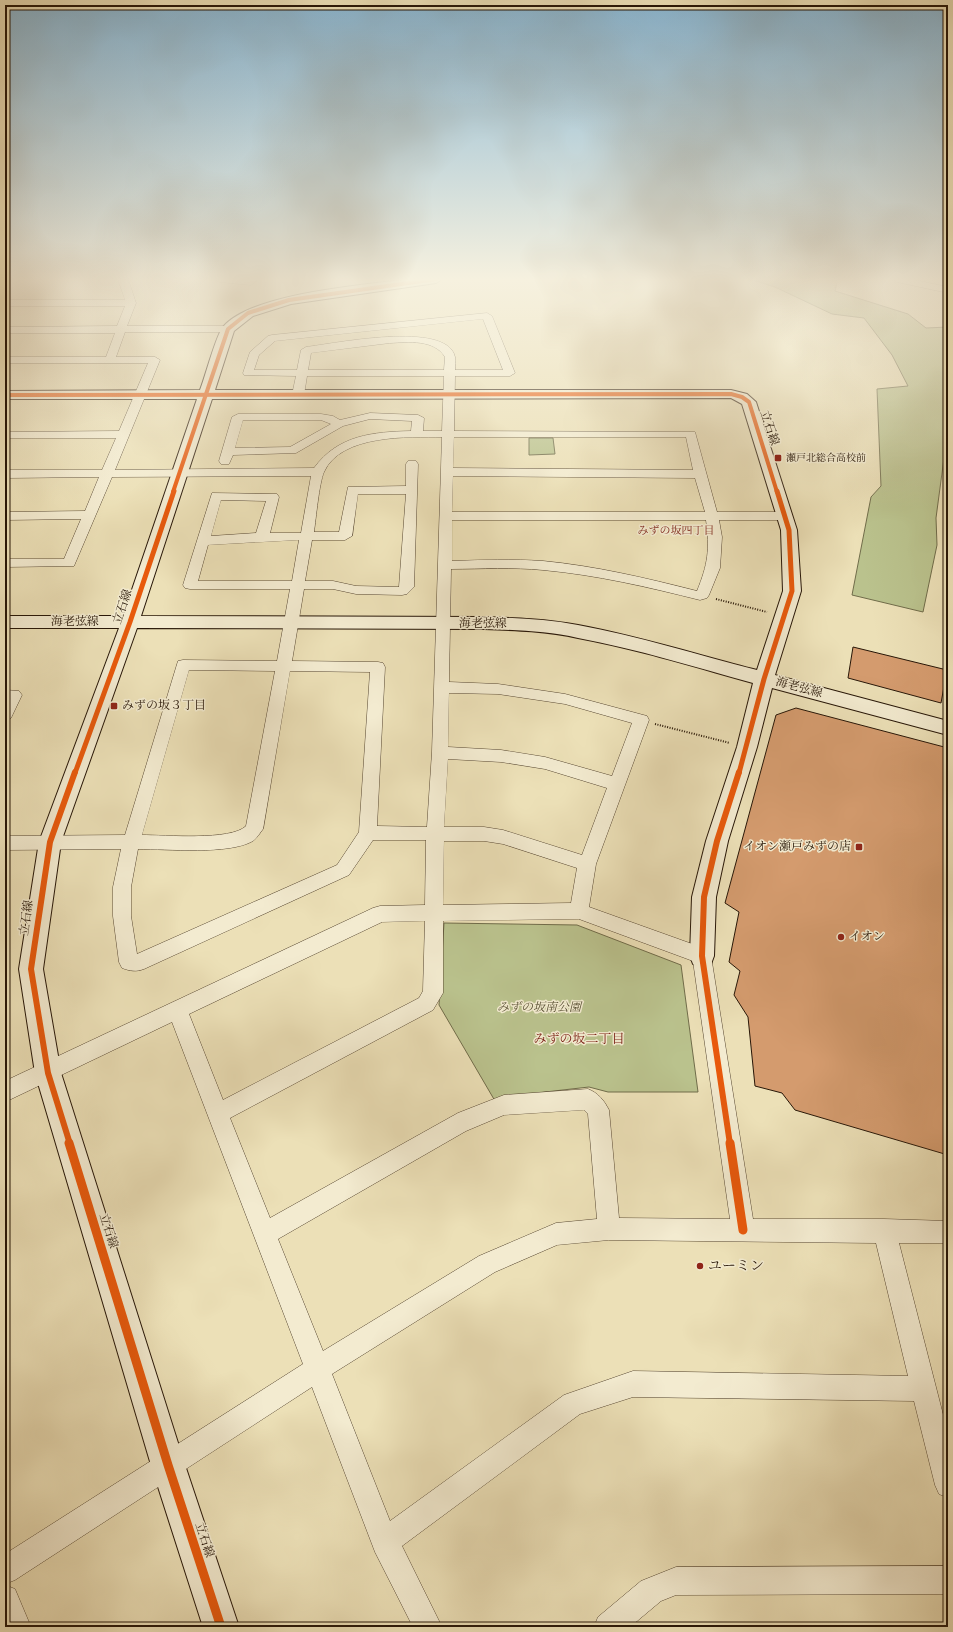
<svg xmlns="http://www.w3.org/2000/svg" width="953" height="1632" font-family="Vollkorn,'Noto Serif JP',serif">
  <style>
    .green { fill: #bac28d; stroke: #706c4a }
    .building { fill: #d49b6e; stroke: #271607 }
    .lines { fill: none; stroke-linecap: round; stroke-linejoin: round }
    .street-casing { stroke: #584833; stroke-width: 1 }
    .secondary-casing { stroke: #271607; stroke-width: 2 }
    .path { stroke: #271607; stroke-width: 2; stroke-dasharray: 1 1.5; stroke-linecap: butt }
    .street { fill: #f3ebd0; fill-rule: evenodd }
    .secondary { fill: #f3ebd0; fill-rule: evenodd }
    .cycleway-far3-casing { stroke: #f3ebd0; stroke-width: 5.5 }
    .cycleway-far2-casing { stroke: #f3ebd0; stroke-width: 7 }
    .cycleway-far1-casing { stroke: #f3ebd0; stroke-width: 9 }
    .cycleway-casing { stroke: #f3ebd0; stroke-width: 12 }
    .cycleway-far3 { stroke: #e8590c; stroke-width: 4 }
    .cycleway-far2 { stroke: #e8590c; stroke-width: 5 }
    .cycleway-far1 { stroke: #e8590c; stroke-width: 6 }
    .cycleway { stroke: #e8590c; stroke-width: 9 }
    .poi-dot { fill: #8f2418; stroke: #f3ebd0; stroke-width: 1.5 }
    .labels { text-anchor: middle; dominant-baseline: central; stroke-width: 3; stroke-linejoin: round; paint-order: stroke }
    .far-poi-label { font-size: 10px; fill: #271607; stroke: #f3ebd0; text-anchor: start }
    .far-neighbourhood-label { font-size: 11px; fill: #7a1f14; stroke: #f3ebd0 }
    .street-label { font-size: 12px; fill: #271607; stroke: #f3ebd0 }
    .poi-label { font-size: 12px; fill: #271607; stroke: #f3ebd0; text-anchor: start }
    .park-label { font-size: 12px; font-style: italic; fill: #5a5236; stroke: #f3ebd0 }
    .neighbourhood-label { font-size: 13px; fill: #7a1f14; stroke: #f3ebd0 }
    .near-poi-label { font-size: 14px; fill: #271607; stroke: #f3ebd0; text-anchor: start }
  </style>
  <rect width="100%" height="100%" fill="#ece0b7"/>
  <filter id="stains"><feTurbulence type="fractalNoise" baseFrequency=".005" numOctaves="4"/><feColorMatrix values="0 0 0 0 .2 0 0 0 0 .09 0 0 0 0 .02 0 0 0 .5 -.17"/></filter>
  <radialGradient id="worn" r=".72"><stop offset=".6" stop-color="#630" stop-opacity="0"/><stop offset="1" stop-color="#630" stop-opacity=".3"/></radialGradient>
  <g class="green">
    <polygon points="750,279 838,279 835,291 908,314 926,328 948,327 948,428 936,518 937,545 923,612 852,595 871,497 881,486 877,389 908,386 892,355 864,318 832,314 775,287"/>
    <polygon points="529,438 553,438 555,454 529,455"/>
    <polygon points="444,923 577,925 681,965 698,1092 608,1092 589,1087 545,1092 495,1101 439,1005"/>
  </g>
  <g class="building">
    <polygon points="853,647 947,670 941,703 848,678"/>
    <polygon points="796,708 948,748 948,1155 795,1110 782,1093 755,1086 748,1017 734,995 740,971 729,962 739,912 725,903 776,715"/>
  </g>
  <g class="lines">
    <g class="street-casing">
      <g id="street">
        <path d="M 118,279 L 128,279 L 136,303 L 127,326 L 228,326 L 233,329 L 228,332 L 125,332 L 116,357 L 155,357 L 160,360 L 115,470 L 314,468 C 338,435 373,432 411,431 L 412,421 L 370,419 L 343,426 L 296,453 L 233,455 L 229,464 L 221,464 L 219,461 L 232,417 L 238,414 L 321,414 L 333,416 L 340,420 L 370,413 L 418,415 L 424,418 L 423,431 L 442,431 L 444,376 L 307,376 L 304,395 L 298,398 L 292,395 L 296,376 L 244,375 L 243,373 L 250,352 L 268,336 L 272,335 L 487,313 L 492,316 L 515,373 L 510,376 L 455,376 L 454,431 L 695,432 L 717,512 L 785,512 L 791,516 L 785,520 L 719,520 L 722,537 L 720,568 L 709,595 L 707,598 L 700,600 C 648,587 597,575 543,570 C 513,567 482,569 451,569 L 449,682 L 498,684 L 565,694 L 647,716 L 649,720 L 596,864 L 589,907 L 709,950 L 711,956 L 753,1219 L 884,1219 L 948,1221 L 948,1243 L 899,1243 L 948,1434 L 948,1498 L 939,1494 L 935,1485 L 914,1401 L 633,1397 L 580,1414 L 402,1546 L 442,1627 L 413,1627 L 375,1552 L 312,1387 L 15,1580 L 5,1584 L 5,1554 L 303,1364 L 172,1022 L 5,1102 L 5,1081 L 373,908 L 380,906 L 425,905 L 426,840 L 373,840 L 349,875 L 144,969 C 136,972 130,971 122,968 L 119,962 L 113,916 L 113,887 L 121,849 L 5,850 L 5,836 L 125,835 L 178,661 L 183,660 L 277,661 L 290,589 L 190,589 L 185,588 L 183,585 L 212,493 L 277,494 L 279,497 L 270,533 L 301,533 L 311,476 L 112,477 L 74,566 L 5,567 L 5,559 L 64,559 L 81,519 L 5,520 L 5,512 L 85,511 L 99,477 L 5,478 L 5,470 L 102,470 L 116,438 L 5,438 L 5,432 L 119,431 L 148,363 L 5,363 L 5,357 L 106,357 L 115,333 L 5,333 L 5,327 L 117,326 L 125,306 L 5,306 L 5,300 L 125,300 ZM 483,319 L 503,370 L 455,370 C 455,366 456,361 455,357 C 447,320 333,344 306,347 L 301,350 L 297,370 L 254,370 L 259,355 L 275,341 ZM 390,343 C 409,342 434,339 445,357 L 444,370 L 308,370 L 311,353 ZM 243,420 L 321,420 L 331,424 L 290,447 L 235,448 ZM 442,437 L 432,752 L 427,827 L 377,826 L 385,667 L 383,663 L 378,662 L 292,661 L 304,589 L 333,589 L 356,594 L 402,595 L 407,594 L 414,587 L 418,464 L 416,461 L 408,461 L 406,464 L 406,486 L 348,487 L 339,532 L 314,532 C 316,518 319,484 324,472 C 341,434 409,437 442,437 ZM 454,437 L 686,437 L 693,470 L 453,468 ZM 453,476 L 695,478 L 705,512 L 452,512 ZM 358,494 L 406,494 L 399,587 L 356,586 L 333,581 L 305,581 L 312,540 L 345,540 L 352,536 ZM 221,500 L 266,501 L 256,533 L 211,536 ZM 452,520 L 706,520 C 710,549 708,564 697,591 C 646,578 595,566 543,561 C 513,559 482,560 452,561 ZM 299,540 L 292,581 L 198,581 L 208,545 ZM 189,670 L 275,671 L 246,826 C 231,841 165,835 142,835 ZM 290,671 L 370,672 L 359,832 L 337,865 L 137,954 L 131,916 L 131,887 L 138,849 C 167,849 229,855 253,841 C 257,838 260,833 263,829 ZM 449,693 L 498,694 L 565,704 L 632,723 L 612,776 L 545,757 L 501,750 L 448,747 ZM 448,759 L 501,762 L 545,769 L 607,788 L 582,855 L 503,830 L 484,827 L 444,827 ZM 444,841 L 484,841 L 503,844 L 577,868 L 571,903 L 443,905 ZM 579,919 L 693,961 L 730,1219 L 619,1218 L 609,1110 C 604,1100 598,1093 588,1089 L 504,1095 L 458,1113 L 270,1218 L 230,1118 L 433,1010 L 443,993 L 443,921 ZM 425,921 L 423,991 L 419,998 L 223,1100 L 189,1014 L 382,922 ZM 584,1110 L 588,1114 L 597,1219 L 556,1223 L 479,1256 L 323,1351 L 278,1239 L 466,1131 L 504,1115 ZM 609,1240 L 876,1243 L 908,1376 L 633,1371 L 564,1395 L 390,1521 L 332,1374 L 495,1272 L 557,1245 Z"/>
        <polygon points="215,279 259,279 251,285 220,282"/>
        <polygon points="892,279 910,279 948,287 948,293 897,282"/>
        <polygon points="5,690 19,691 22,695 11,718 5,720"/>
        <polygon points="948,1566 948,1594 676,1595 661,1601 630,1627 594,1627 598,1617 641,1581 676,1567"/>
        <polygon points="5,1585 15,1589 31,1627 5,1627"/>
      </g>
    </g>
    <g class="secondary-casing">
      <path id="secondary" d="M 410,279 L 442,279 L 436,283 L 291,304 L 253,316 L 234,331 L 215,390 L 731,390 L 747,394 L 756,402 L 797,530 L 801,591 L 775,675 L 948,721 L 948,735 L 772,688 L 757,747 L 728,841 L 716,897 L 714,956 L 711,964 L 702,967 L 693,964 L 690,956 L 692,897 L 706,841 L 737,747 L 753,683 C 695,667 637,649 578,638 C 547,631 516,630 484,629 L 137,628 L 61,842 L 43,969 L 61,1073 L 185,1465 L 239,1627 L 203,1627 L 151,1465 L 35,1073 L 19,969 L 39,842 L 119,628 L 5,628 L 5,616 L 123,616 L 197,399 L 5,399 L 5,391 L 200,390 C 205,378 216,335 223,327 C 251,293 365,285 410,279 ZM 731,398 L 742,404 L 781,530 L 783,591 L 757,670 C 698,655 638,636 578,625 C 547,619 515,618 484,617 L 141,616 L 212,399 Z"/>
    </g>
    <g class="path">
      <polyline points="716,599 767,612"/>
      <polyline points="655,724 730,743"/>
    </g>
    <use href="#street" class="street"/>
    <use href="#secondary" class="secondary"/>
    <g class="cycleway-far3-casing">
      <g id="cycleway-far3">
        <polyline points="5,395 731,394 742,397 749,402 777,492"/>
        <polyline points="173,492 228,329 248,313 289,300 436,279"/>
      </g>
    </g>
    <g class="cycleway-far2-casing">
      <g id="cycleway-far2">
        <polyline points="75,773 130,622 174,491"/>
        <polyline points="739,773 764,679 792,591 789,530 777,491"/>
      </g>
    </g>
    <g class="cycleway-far1-casing">
      <g id="cycleway-far1">
        <polyline points="70,1144 48,1073 31,969 50,842 75,772"/>
        <polyline points="730,1144 702,956 704,897 717,841 739,772"/>
      </g>
    </g>
    <g class="cycleway-casing">
      <g id="cycleway">
        <polyline points="69,1143 168,1465 221,1627"/>
        <polyline points="730,1143 743,1230"/>
      </g>
    </g>
    <use href="#cycleway-far3" class="cycleway-far3"/>
    <use href="#cycleway-far2" class="cycleway-far2"/>
    <use href="#cycleway-far1" class="cycleway-far1"/>
    <use href="#cycleway" class="cycleway"/>
  </g>
  <linearGradient id="sky" x2="0" y2="1"><stop stop-color="#89b7d4"/><stop offset="0.55" stop-color="#f6f1df"/><stop offset="1" stop-color="#f6f1df" stop-opacity="0"/></linearGradient>
  <rect width="953" height="508" fill="url(#sky)"/>
  <g class="poi-dot">
    <rect x="774" y="454" width="8" height="8" rx="2"/>
    <rect x="110" y="702" width="8" height="8" rx="2"/>
    <rect x="855" y="843" width="8" height="8" rx="2"/>
    <circle cx="841" cy="937" r="4"/>
    <circle cx="700" cy="1266" r="4"/>
  </g>
  <g class="labels">
    <g class="far-poi-label">
      <text x="786" y="458">瀬戸北総合高校前</text>
    </g>
    <g class="far-neighbourhood-label">
      <text x="676" y="531">みずの坂四丁目</text>
    </g>
    <g class="street-label">
      <text transform="translate(769 428) rotate(72)">立石線</text>
      <text transform="translate(123 607) rotate(-71)">立石線</text>
      <text x="75" y="622">海老弦線</text>
      <text x="483" y="624">海老弦線</text>
      <text transform="translate(799 688) rotate(15)">海老弦線</text>
      <text transform="translate(27 918) rotate(-82)">立石線</text>
      <text transform="translate(108 1231) rotate(73)">立石線</text>
      <text transform="translate(204 1540) rotate(72)">立石線</text>
    </g>
    <g class="poi-label">
      <text x="122" y="706">みずの坂３丁目</text>
      <text x="851" y="847" text-anchor="end">イオン瀬戸みずの店</text>
      <text x="849" y="937">イオン</text>
    </g>
    <g class="park-label">
      <text x="539" y="1008">みずの坂南公園</text>
    </g>
    <g class="neighbourhood-label">
      <text x="579" y="1040">みずの坂二丁目</text>
    </g>
    <g class="near-poi-label">
      <text x="708" y="1266">ユーミン</text>
    </g>
  </g>
  <rect width="953" height="1632" fill="none" stroke="#ece0b7" stroke-width="20"/>
  <rect x="6" y="6" width="941" height="1620" fill="none" stroke="#271607" stroke-width="2"/>
  <rect x="10" y="10" width="933" height="1612" fill="none" stroke="#271607"/>
  <rect width="100%" height="100%" filter="url(#stains)"/>
  <rect width="100%" height="100%" fill="url(#worn)"/>
</svg>
